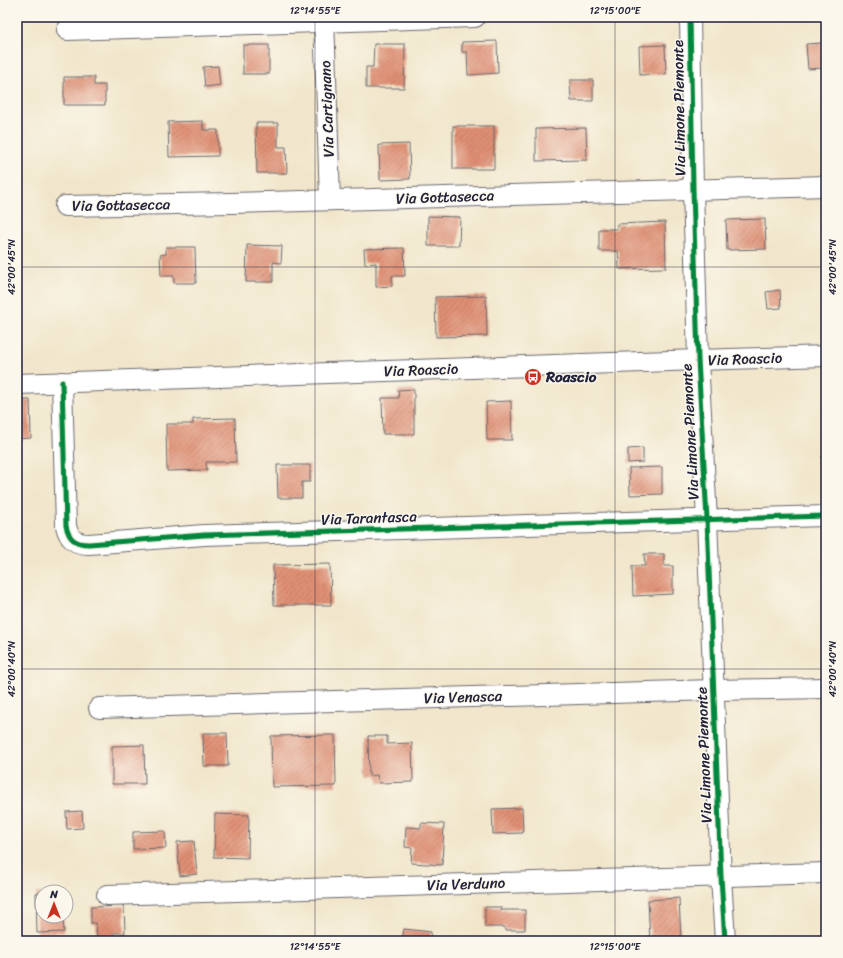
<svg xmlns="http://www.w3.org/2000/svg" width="843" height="958" font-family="Sriracha,sans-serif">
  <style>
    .building { fill: url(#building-hatch) }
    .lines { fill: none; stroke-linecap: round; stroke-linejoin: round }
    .minor-casing { stroke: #6a676d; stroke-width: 22 }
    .minor { stroke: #fff; stroke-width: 20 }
    .cycleway-casing { stroke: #fbf7ec; stroke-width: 8 }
    .cycleway { stroke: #00873e; stroke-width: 5 }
    .ticks { fill: none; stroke: #22223b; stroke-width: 1; stroke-opacity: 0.45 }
    .labels { text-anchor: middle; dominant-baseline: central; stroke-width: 3; stroke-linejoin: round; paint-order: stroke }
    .street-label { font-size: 15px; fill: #22223b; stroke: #fbf7ec }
    .poi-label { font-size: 15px; font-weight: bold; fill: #22223b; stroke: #fbf7ec; text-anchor: start }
    .neatline { fill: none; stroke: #22223b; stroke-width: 1.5 }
    .ticks-label { font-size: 10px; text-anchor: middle; fill: #22223b }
  </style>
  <defs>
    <pattern id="building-hatch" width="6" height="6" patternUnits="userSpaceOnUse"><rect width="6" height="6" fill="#e08f73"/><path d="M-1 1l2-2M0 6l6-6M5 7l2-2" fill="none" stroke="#b57460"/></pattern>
  </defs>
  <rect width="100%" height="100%" fill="#fbf7ec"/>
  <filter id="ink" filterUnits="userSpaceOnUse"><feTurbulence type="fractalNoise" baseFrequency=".025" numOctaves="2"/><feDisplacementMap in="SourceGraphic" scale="8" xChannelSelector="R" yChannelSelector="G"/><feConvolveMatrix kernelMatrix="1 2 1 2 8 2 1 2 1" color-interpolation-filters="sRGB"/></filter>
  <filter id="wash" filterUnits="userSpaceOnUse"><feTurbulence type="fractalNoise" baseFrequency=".012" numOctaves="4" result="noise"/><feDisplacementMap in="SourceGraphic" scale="16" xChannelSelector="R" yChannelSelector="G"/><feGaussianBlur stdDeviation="0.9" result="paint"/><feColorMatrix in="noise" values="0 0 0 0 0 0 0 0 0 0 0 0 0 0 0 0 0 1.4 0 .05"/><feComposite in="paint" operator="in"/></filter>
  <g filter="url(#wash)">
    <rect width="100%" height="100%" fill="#f1e6cb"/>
    <g id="blocks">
      <g class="building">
        <polygon points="497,41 498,73 468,75 467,52 462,52 462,42"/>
        <polygon points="822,43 824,68 808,69 806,44"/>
        <polygon points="374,44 405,44 404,88 366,88 366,67 373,67"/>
        <rect x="243" y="45" width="26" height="29"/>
        <polygon points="665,45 666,74 640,75 639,46"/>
        <polygon points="218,66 220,85 205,87 203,67"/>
        <polygon points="64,77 94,77 94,85 105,85 105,105 64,105"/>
        <polygon points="570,80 593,80 593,101 571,101"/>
        <polygon points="203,121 203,130 218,130 218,156 169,157 168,122"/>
        <polygon points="256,123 278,123 278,147 286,147 287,173 257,173"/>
        <rect x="453" y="126" width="41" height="43"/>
        <polygon points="586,128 587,160 536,161 536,129"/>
        <polygon points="409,144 410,179 380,180 379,145"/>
        <polygon points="428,216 460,217 459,246 428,246"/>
        <polygon points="765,219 766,249 727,250 726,220"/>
        <polygon points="665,222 666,268 619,269 618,251 599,251 599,229 617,229 617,224"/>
        <polygon points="247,245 282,246 281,263 273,262 273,282 246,282"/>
        <polygon points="166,247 195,247 196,283 174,283 174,276 161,276 160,255 166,254"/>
        <polygon points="404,248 405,276 392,276 392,286 376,287 376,263 365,264 364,249"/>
        <polygon points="780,290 781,308 768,309 766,292"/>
        <polygon points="486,296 487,336 436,337 435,297"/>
        <polygon points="414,389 414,434 383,434 382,398 399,398 398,390"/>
        <polygon points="17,400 30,400 31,438 17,439"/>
        <polygon points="511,401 512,440 487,440 486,402"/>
        <polygon points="235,418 236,462 206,462 207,470 167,471 166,424 193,424 193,419"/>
        <polygon points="643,448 643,462 628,463 628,449"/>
        <rect x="822" y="456" width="4" height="43"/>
        <polygon points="277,465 310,465 310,482 302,482 302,498 278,498"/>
        <polygon points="662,467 662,494 630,495 629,468"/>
        <polygon points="644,554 664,554 664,566 673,566 673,594 633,596 632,566 645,566"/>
        <polygon points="330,564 331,605 274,605 273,565"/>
        <polygon points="203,733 227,733 228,766 204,766"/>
        <polygon points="335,735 336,786 272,787 271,736"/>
        <polygon points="368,736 387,736 387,744 412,743 413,782 379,783 377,775 369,776"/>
        <polygon points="144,745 145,784 112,784 112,746"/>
        <polygon points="522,808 523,833 493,834 492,809"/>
        <polygon points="82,811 83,828 67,829 66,812"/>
        <polygon points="215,814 249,815 248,858 214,857"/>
        <polygon points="421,823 444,824 442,865 411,863 412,848 405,847 406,827 421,828"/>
        <polygon points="165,831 166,848 133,849 133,832"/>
        <polygon points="194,841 197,874 180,876 177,842"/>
        <polygon points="36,893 42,893 42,916 63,916 64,932 37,933"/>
        <polygon points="679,898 681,941 650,941 648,900"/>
        <polygon points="124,906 125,933 114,933 114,938 97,939 96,923 91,923 91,907"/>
        <polygon points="485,907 501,907 501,910 525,910 525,930 505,930 505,927 485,927"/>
        <polygon points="404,929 431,932 430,941 402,941"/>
      </g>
    </g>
  </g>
  <g filter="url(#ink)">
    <use href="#blocks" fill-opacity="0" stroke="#6a676d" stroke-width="1"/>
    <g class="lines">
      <g class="minor-casing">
        <g id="minor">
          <polyline points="324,17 330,200"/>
          <polyline points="690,17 693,189 698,360 707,519 721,877 725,941"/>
          <polyline points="67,30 475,17"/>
          <polyline points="65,206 231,203 826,186"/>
          <path d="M 62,382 L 66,526 C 69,539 75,544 89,544 L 204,535 L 826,516"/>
          <polyline points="17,384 698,360 826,356"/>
          <polyline points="99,708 714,690 826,688"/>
          <polyline points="107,895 826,873"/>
        </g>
      </g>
      <use href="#minor" class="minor"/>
      <g class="cycleway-casing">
        <g id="cycleway">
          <polyline points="690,17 693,189 698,360 707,519 721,877 725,941"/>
          <path d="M 62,382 L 66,526 C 69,539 75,544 89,544 L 204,535 L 826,516"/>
        </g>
      </g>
      <use href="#cycleway" class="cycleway"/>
    </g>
  </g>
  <path class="ticks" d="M 315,17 L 315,941M 615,17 L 615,941M 17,267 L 826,267M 17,669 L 826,669"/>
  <defs>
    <g id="bus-disc" transform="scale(0.9)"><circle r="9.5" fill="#c8321e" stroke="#fbf7ec"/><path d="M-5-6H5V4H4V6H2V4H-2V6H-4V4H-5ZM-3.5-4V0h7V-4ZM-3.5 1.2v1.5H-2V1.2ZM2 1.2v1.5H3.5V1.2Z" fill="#fff"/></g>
  </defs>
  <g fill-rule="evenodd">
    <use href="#bus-disc" x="533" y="377"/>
  </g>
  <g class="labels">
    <g class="street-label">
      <text transform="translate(679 108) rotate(-91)">Via Limone Piemonte</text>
      <text transform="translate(327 109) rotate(-92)">Via Cartignano</text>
      <text transform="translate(445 197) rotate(-2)">Via Gottasecca</text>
      <text transform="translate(121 205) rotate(-1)">Via Gottasecca</text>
      <text transform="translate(745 359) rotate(-2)">Via Roascio</text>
      <text transform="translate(421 370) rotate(-2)">Via Roascio</text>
      <text transform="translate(690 432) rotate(-93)">Via Limone Piemonte</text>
      <text transform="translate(369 518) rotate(-2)">Via Tarantasca</text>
      <text transform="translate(463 697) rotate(-2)">Via Venasca</text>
      <text transform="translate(704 755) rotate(-92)">Via Limone Piemonte</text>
      <text transform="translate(466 884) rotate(-2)">Via Verduno</text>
    </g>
    <g class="poi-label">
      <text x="546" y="377">Roascio</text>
    </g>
  </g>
  <rect width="843" height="958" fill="none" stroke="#fbf7ec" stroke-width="44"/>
  <g transform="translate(54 904)"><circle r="19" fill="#fbf7ec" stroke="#a4a2a5"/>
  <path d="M0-3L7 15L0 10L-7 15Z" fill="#c8321e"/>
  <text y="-6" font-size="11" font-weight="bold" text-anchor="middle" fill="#22223b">N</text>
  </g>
  <rect x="22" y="22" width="799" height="914" class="neatline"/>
  <g class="ticks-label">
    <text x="315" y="14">12°14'55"E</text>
    <text x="615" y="14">12°15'00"E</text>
    <text transform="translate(11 267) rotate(-90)" y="4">42°00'45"N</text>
    <text transform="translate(832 267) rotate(-90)" y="4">42°00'45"N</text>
    <text transform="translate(11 669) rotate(-90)" y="4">42°00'40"N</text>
    <text transform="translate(832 669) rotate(-90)" y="4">42°00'40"N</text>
    <text x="315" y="950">12°14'55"E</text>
    <text x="615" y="950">12°15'00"E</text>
  </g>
</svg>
